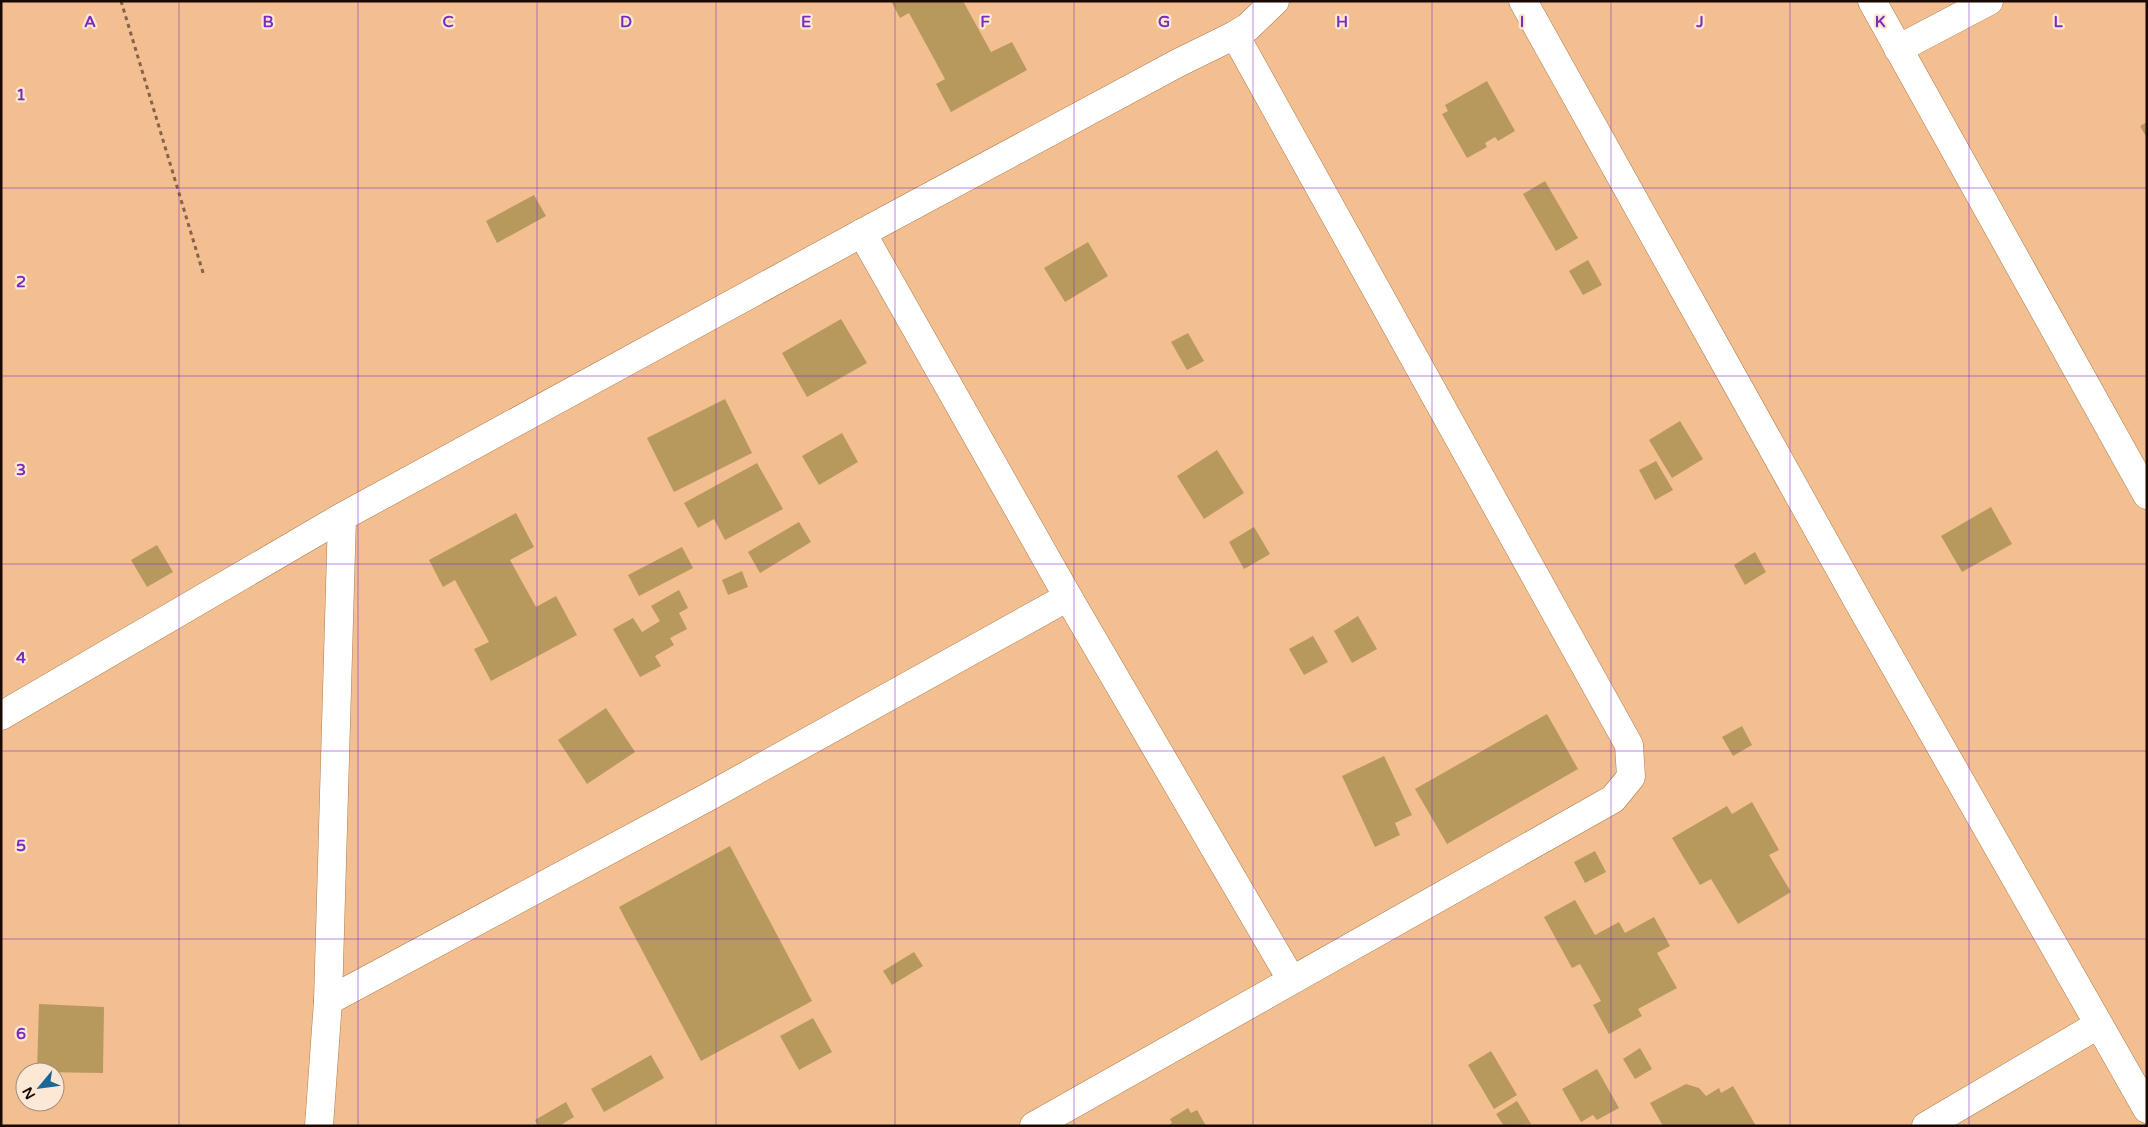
<svg xmlns="http://www.w3.org/2000/svg" width="2148" height="1127" font-family="'Varela Round',sans-serif">
  <style>
    .building { fill: #b7995d }
    .lines { fill: none; stroke-linecap: round; stroke-linejoin: round }
    .minor-casing { stroke: #ad7c4f; stroke-width: 29 }
    .path { stroke: #856348; stroke-width: 3; stroke-dasharray: 4 4; stroke-linecap: butt }
    .minor { stroke: #fff; stroke-width: 28 }
    .grid { fill: none; stroke: #7b2cbf; stroke-width: 1; stroke-opacity: 0.55 }
    .grid-label { font-size: 16px; text-anchor: middle; font-weight: bold; fill: #7b2cbf; stroke: #fde7d5; stroke-width: 4.5; stroke-linejoin: round; paint-order: stroke }
  </style>
  <rect width="100%" height="100%" fill="#f3bf91"/>
  <g class="building">
    <polygon points="891,1 963,1 991,52 1012,42 1027,70 951,112 936,84 945,79 909,13 900,18"/>
    <polygon points="1487,81 1515,131 1498,141 1495,137 1485,143 1487,147 1467,158 1442,114 1448,111 1445,105"/>
    <polygon points="2147,122 2147,138 2140,126"/>
    <polygon points="1545,181 1578,238 1556,251 1523,194"/>
    <polygon points="534,195 546,216 497,243 486,221"/>
    <polygon points="1088,242 1108,276 1065,302 1044,268"/>
    <polygon points="1588,260 1602,285 1583,295 1569,271"/>
    <polygon points="841,319 867,363 807,397 782,353"/>
    <polygon points="1188,333 1204,361 1187,370 1171,342"/>
    <polygon points="725,399 752,453 674,492 647,438"/>
    <polygon points="1680,421 1703,459 1672,478 1649,440"/>
    <polygon points="842,433 858,462 819,485 802,456"/>
    <polygon points="1217,450 1244,493 1204,519 1177,476"/>
    <polygon points="1656,461 1673,490 1655,500 1639,470"/>
    <polygon points="757,463 783,509 725,540 714,519 698,528 684,503"/>
    <polygon points="1991,507 2012,544 1962,572 1941,536"/>
    <polygon points="516,513 534,547 510,560 536,607 556,596 577,635 491,681 474,649 489,642 455,580 443,587 429,560"/>
    <polygon points="799,522 811,542 760,573 748,552"/>
    <polygon points="1254,527 1270,554 1244,569 1229,542"/>
    <polygon points="157,545 173,572 147,587 131,560"/>
    <polygon points="682,547 693,568 639,596 628,575"/>
    <polygon points="1755,552 1766,572 1745,585 1734,565"/>
    <polygon points="742,571 748,587 728,595 722,580"/>
    <polygon points="679,590 688,608 679,613 687,629 670,638 674,645 655,656 661,666 640,677 613,629 633,618 642,632 660,621 651,606"/>
    <polygon points="1358,616 1377,649 1352,663 1334,631"/>
    <polygon points="1313,636 1328,662 1304,675 1289,649"/>
    <polygon points="606,708 635,752 587,784 558,740"/>
    <polygon points="1547,714 1578,769 1447,844 1415,789"/>
    <polygon points="1742,726 1752,745 1733,756 1722,737"/>
    <polygon points="1384,756 1412,815 1395,823 1400,835 1375,847 1342,776"/>
    <polygon points="1752,802 1779,850 1769,855 1791,892 1738,924 1711,879 1700,885 1672,838 1727,806 1732,814"/>
    <polygon points="730,846 812,1001 701,1061 619,907"/>
    <polygon points="1595,851 1606,872 1585,883 1574,862"/>
    <polygon points="1575,900 1595,935 1619,922 1625,933 1654,917 1670,946 1657,953 1677,988 1638,1009 1642,1016 1609,1034 1593,1005 1601,1001 1580,964 1572,968 1544,917"/>
    <polygon points="914,952 923,966 892,985 883,971"/>
    <polygon points="39,1004 104,1007 103,1073 37,1072"/>
    <polygon points="813,1018 832,1052 799,1070 780,1036"/>
    <polygon points="1640,1048 1652,1069 1635,1079 1623,1059"/>
    <polygon points="1491,1051 1517,1095 1494,1109 1468,1065"/>
    <polygon points="651,1055 664,1078 604,1112 591,1089"/>
    <polygon points="1597,1069 1619,1108 1597,1120 1593,1115 1581,1122 1562,1089"/>
    <polygon points="1686,1084 1699,1088 1706,1096 1719,1088 1721,1093 1733,1086 1756,1126 1663,1126 1650,1103"/>
    <polygon points="1517,1101 1531,1124 1504,1126 1496,1114"/>
    <polygon points="566,1102 574,1117 559,1126 538,1126 535,1120"/>
    <polygon points="1188,1108 1191,1113 1197,1110 1206,1126 1167,1126 1172,1123 1170,1119"/>
  </g>
  <g class="lines">
    <g class="minor-casing">
      <g id="minor">
        <polyline points="1523,1 1860,605 2147,1109"/>
        <polyline points="1872,1 2147,495"/>
        <polyline points="1898,49 1989,1"/>
        <polyline points="862,233 1068,597 1291,979"/>
        <polyline points="1,716 342,517 862,233 1178,63 1235,35 1248,27 1275,1"/>
        <polyline points="328,1001 708,797 1068,597"/>
        <polyline points="319,1126 328,1001 342,517"/>
        <polyline points="1034,1126 1613,799 1631,777 1629,745 1235,35"/>
        <polyline points="1926,1126 2098,1025"/>
      </g>
    </g>
    <polyline class="path" points="121,1 204,276"/>
    <use href="#minor" class="minor"/>
  </g>
  <path class="grid" d="M 179,1 L 179,1126M 358,1 L 358,1126M 537,1 L 537,1126M 716,1 L 716,1126M 895,1 L 895,1126M 1074,1 L 1074,1126M 1253,1 L 1253,1126M 1432,1 L 1432,1126M 1611,1 L 1611,1126M 1790,1 L 1790,1126M 1969,1 L 1969,1126M 1,188 L 2147,188M 1,376 L 2147,376M 1,564 L 2147,564M 1,751 L 2147,751M 1,939 L 2147,939"/>
  <g class="grid-label">
    <text x="90" y="27">A</text>
    <text x="268" y="27">B</text>
    <text x="448" y="27">C</text>
    <text x="626" y="27">D</text>
    <text x="806" y="27">E</text>
    <text x="985" y="27">F</text>
    <text x="1164" y="27">G</text>
    <text x="1342" y="27">H</text>
    <text x="1522" y="27">I</text>
    <text x="1700" y="27">J</text>
    <text x="1880" y="27">K</text>
    <text x="2058" y="27">L</text>
    <text x="21" y="100">1</text>
    <text x="21" y="287">2</text>
    <text x="21" y="475">3</text>
    <text x="21" y="663">4</text>
    <text x="21" y="851">5</text>
    <text x="21" y="1039">6</text>
  </g>
  <rect width="2148" height="1127" fill="none" stroke="#1a0900" stroke-width="5"/>
  <g transform="translate(40 1087) rotate(241)"><circle r="24" fill="#fde7d5" stroke="#a28e80"/>
  <path d="M0-4L9 19L0 12L-9 19Z" fill="#196799"/>
  <text y="-8" font-size="14" font-weight="bold" text-anchor="middle" fill="#1a0900">N</text>
  </g>
</svg>
